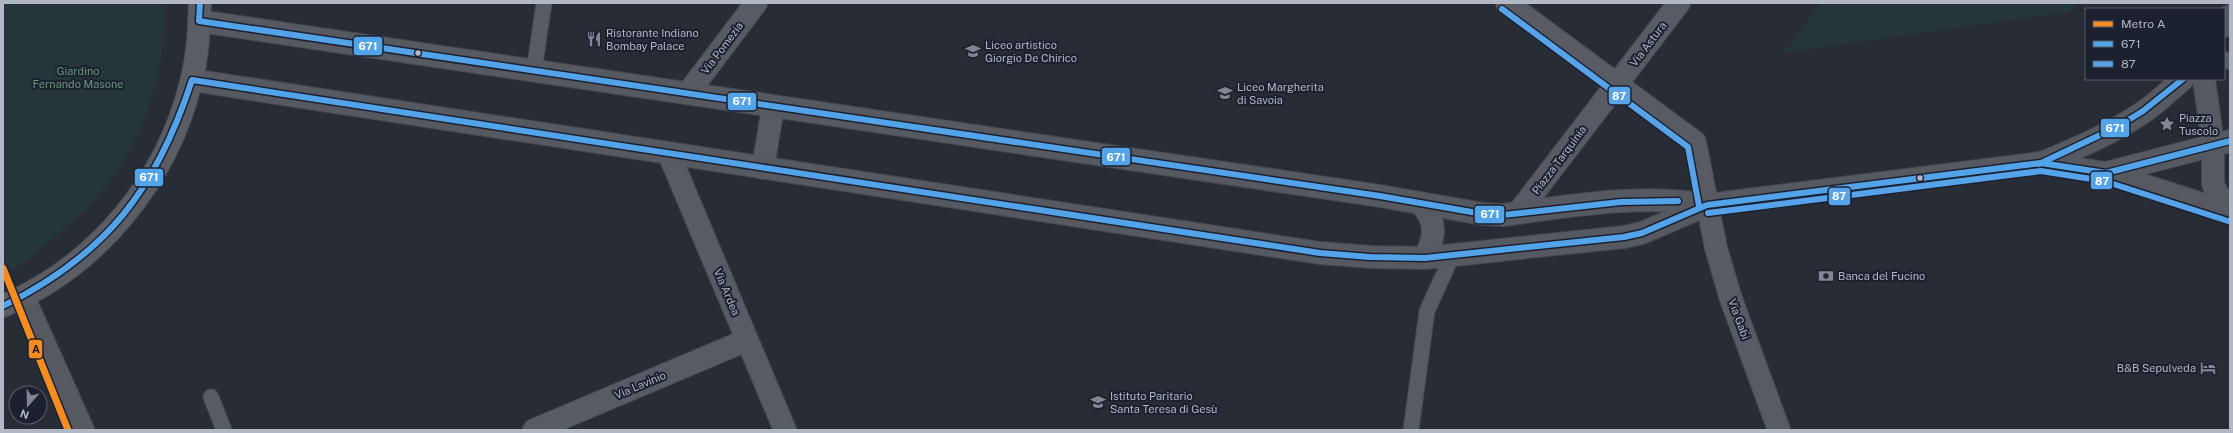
<svg xmlns="http://www.w3.org/2000/svg" width="2233" height="433" font-family="'Public Sans',sans-serif">
  <style>
    .green { fill: #25353a }
    .lines { fill: none; stroke-linecap: round; stroke-linejoin: round }
    .service-casing { stroke: #44474e; stroke-width: 17 }
    .minor-casing { stroke: #44474e; stroke-width: 24 }
    .tertiary-casing { stroke: #44474e; stroke-width: 24 }
    .secondary-casing { stroke: #44474e; stroke-width: 24 }
    .primary-casing { stroke: #464952; stroke-width: 24 }
    .service { stroke: #585b63; stroke-width: 15 }
    .minor { stroke: #585b63; stroke-width: 22 }
    .tertiary { stroke: #585b63; stroke-width: 22 }
    .secondary { stroke: #575961; stroke-width: 22 }
    .primary { stroke: #5b5d65; stroke-width: 22 }
    .bus-1-casing { stroke: #1c212f; stroke-width: 9 }
    .bus-2-casing { stroke: #1c212f; stroke-width: 9 }
    .bus-1 { stroke: #53a3e8; stroke-width: 6 }
    .bus-2 { stroke: #57a3e9; stroke-width: 6 }
    .metro-1-casing { stroke: #1c212f; stroke-width: 10 }
    .metro-1 { stroke: #f68b1f; stroke-width: 7 }
    .bus-dot { fill: #b2b7c6; stroke: #1c212f; stroke-width: 1.5 }
    .labels { text-anchor: middle; dominant-baseline: central; stroke-width: 4; stroke-linejoin: round; paint-order: stroke }
    .poi-label { font-size: 11px; fill: #b2b7c6; stroke: #1c212f; text-anchor: start }
    .street-label { font-size: 11px; fill: #b2b7c6; stroke: #1c212f }
    .park-label { font-size: 11px; fill: #6a967a; stroke: #1c212f }
    .line-badge { stroke: #1c212f; stroke-width: 1.5 }
    .badge-label { font-size: 11px; text-anchor: middle; font-weight: bold; fill: #fff }
    .pale-badge-label { font-size: 11px; text-anchor: middle; font-weight: bold; fill: #111 }
  </style>
  <rect width="100%" height="100%" fill="#282c35"/>
  <g class="green">
    <path d="M 3,3 L 165,3 C 167,61 148,127 115,175 C 98,199 74,221 51,240 C 36,253 21,267 3,276 Z"/>
    <polygon points="1820,3 2076,3 2070,12 1784,53"/>
  </g>
  <g class="lines">
    <g class="service-casing">
      <g id="service">
        <polyline points="2224,59 2230,62"/>
        <polyline points="534,71 544,3"/>
        <polyline points="211,397 224,430"/>
        <polyline points="1411,430 1427,311 1452,256"/>
      </g>
    </g>
    <g class="minor-casing">
      <g id="minor">
        <polyline points="688,93 756,3"/>
        <polyline points="669,154 785,430"/>
        <polyline points="763,168 773,107"/>
        <path d="M 1420,203 C 1438,222 1435,236 1425,258"/>
        <polyline points="1518,213 1679,3"/>
        <polyline points="534,430 747,340"/>
      </g>
    </g>
    <g class="tertiary-casing">
      <polyline id="tertiary" points="1507,3 1695,142 1716,248 1731,299 1779,430"/>
    </g>
    <g class="secondary-casing">
      <g id="secondary">
        <path d="M 199,21 L 1380,196 L 1483,214 L 1503,215 C 1569,206 1642,193 1707,205"/>
        <polyline points="2224,26 2230,16"/>
        <polyline points="2204,79 2213,144 2213,184 2217,193 2230,208"/>
        <polyline points="192,80 1320,253 1370,257 1425,258 1624,237 1642,233 1707,205 2041,163 2106,173 2230,213"/>
        <path d="M 2042,163 C 2077,148 2113,133 2145,111 C 2158,102 2170,90 2183,79"/>
        <polyline points="2106,173 2230,141"/>
        <polyline points="24,298 83,430"/>
      </g>
    </g>
    <g class="primary-casing">
      <path id="primary" d="M 3,306 C 97,266 167,181 191,82 C 198,56 199,29 200,3"/>
    </g>
    <use href="#service" class="service"/>
    <use href="#minor" class="minor"/>
    <use href="#tertiary" class="tertiary"/>
    <use href="#secondary" class="secondary"/>
    <use href="#primary" class="primary"/>
    <g class="bus-1-casing">
      <g id="bus-1">
        <polyline points="200,3 199,21 1380,196 1483,214 1503,215 1621,202 1678,201"/>
        <polyline points="2039,164 2117,127 2143,111 2183,79"/>
        <path d="M 3,306 C 107,254 156,190 192,80 L 1320,253 L 1370,257 L 1425,258 L 1624,237 L 1642,233 L 1707,205 L 2041,163 L 2106,173 L 2230,141"/>
      </g>
    </g>
    <g class="bus-2-casing">
      <g id="bus-2">
        <polyline points="1502,9 1688,147 1699,206"/>
        <polyline points="1708,213 2041,171 2104,181 2228,221"/>
      </g>
    </g>
    <use href="#bus-1" class="bus-1"/>
    <use href="#bus-2" class="bus-2"/>
    <g class="metro-1-casing">
      <polyline id="metro-1" points="3,268 68,430"/>
    </g>
    <use href="#metro-1" class="metro-1"/>
  </g>
  <defs>
    <g id="restaurant-bare" transform="scale(1.2)"><path d="M-5-6h1v4h1v-4h1v4h1v-4h1v5L-1.5 .5V6h-2V.5L-5-1ZM5-6V6H3V1.5H1.5Q1.5-4 5-6Z" fill="#828693" stroke="#1c212f" stroke-width="2.5" paint-order="stroke"/></g>
    <g id="school-bare" transform="scale(1.2)"><path d="M0-5L7-2L0 1L-7-2ZM-4 1L0 2.5L4 1V4Q0 6-4 4Z" fill="#828693" stroke="#1c212f" stroke-width="2.5" paint-order="stroke"/></g>
    <g id="sight-bare" transform="scale(1.2)"><path d="M0-6L1.8-2.2L6-1.7L2.9 1.2L3.7 5.4L0 3.3L-3.7 5.4L-2.9 1.2L-6-1.7L-1.8-2.2Z" fill="#828693" stroke="#1c212f" stroke-width="2.5" paint-order="stroke"/></g>
    <g id="bank-bare" transform="scale(1.2)"><path d="M-6-4H6V4H-6ZM0-2.3a2.3 2.3 0 1 0 0 4.6a2.3 2.3 0 1 0 0-4.6Z" fill="#828693" stroke="#1c212f" stroke-width="2.5" paint-order="stroke"/></g>
    <g id="hotel-bare" transform="scale(1.2)"><path d="M-6-4.5h1.5V1H6V5H4.5V3h-9V5H-6ZM-4 0a1.8 1.8 0 1 1 3.6 0ZM.5 0V-2.5h3Q6-2.5 6 0Z" fill="#828693" stroke="#1c212f" stroke-width="2.5" paint-order="stroke"/></g>
  </defs>
  <g fill-rule="evenodd">
    <use href="#restaurant-bare" x="594" y="39"/>
    <use href="#school-bare" x="973" y="51"/>
    <use href="#school-bare" x="1225" y="93"/>
    <use href="#sight-bare" x="2167" y="124"/>
    <use href="#bank-bare" x="1826" y="276"/>
    <use href="#hotel-bare" x="2208" y="368"/>
    <use href="#school-bare" x="1098" y="402"/>
  </g>
  <g class="bus-dot">
    <circle cx="418" cy="53" r="3.5"/>
    <circle cx="1920" cy="178" r="3.5"/>
  </g>
  <g class="labels">
    <g class="poi-label">
      <text x="606" y="33">Ristorante Indiano<tspan x="606" dy="13">Bombay Palace</tspan></text>
      <text x="985" y="45">Liceo artistico<tspan x="985" dy="13">Giorgio De Chirico</tspan></text>
      <text x="1237" y="87">Liceo Margherita<tspan x="1237" dy="13">di Savoia</tspan></text>
      <text x="2179" y="118">Piazza<tspan x="2179" dy="13">Tuscolo</tspan></text>
      <text x="1838" y="276">Banca del Fucino</text>
      <text x="2196" y="368" text-anchor="end">B&amp;B Sepulveda</text>
      <text x="1110" y="396">Istituto Paritario<tspan x="1110" dy="13">Santa Teresa di Gesù</tspan></text>
    </g>
    <g class="street-label">
      <text transform="translate(1648 44) rotate(-53)">Via Astura</text>
      <text transform="translate(722 48) rotate(-53)">Via Pomezia</text>
      <text transform="translate(1559 160) rotate(-53)">Piazza Tarquinia</text>
      <text transform="translate(727 292) rotate(67)">Via Ardea</text>
      <text transform="translate(1739 319) rotate(70)">Via Gabi</text>
      <text transform="translate(640 385) rotate(-23)">Via Lavinio</text>
    </g>
    <g class="park-label">
      <text x="78" y="71">Giardino<tspan x="78" dy="13">Fernando Masone</tspan></text>
    </g>
  </g>
  <g class="line-badge">
    <rect x="353" y="36" width="30" height="20" rx="4" fill="#53a3e8"/>
    <rect x="1608" y="86" width="23" height="19" rx="4" fill="#57a3e9"/>
    <rect x="727" y="92" width="30" height="19" rx="4" fill="#53a3e8"/>
    <rect x="2100" y="118" width="30" height="20" rx="4" fill="#53a3e8"/>
    <rect x="1101" y="147" width="30" height="19" rx="4" fill="#53a3e8"/>
    <rect x="134" y="168" width="30" height="19" rx="4" fill="#53a3e8"/>
    <rect x="2090" y="171" width="23" height="19" rx="4" fill="#57a3e9"/>
    <rect x="1828" y="187" width="23" height="19" rx="4" fill="#57a3e9"/>
    <rect x="1474" y="205" width="31" height="19" rx="4" fill="#53a3e8"/>
    <rect x="28" y="339" width="15" height="20" rx="4" fill="#f68b1f"/>
  </g>
  <g class="badge-label">
    <text x="368" y="50">671</text>
    <text x="1619" y="100">87</text>
    <text x="742" y="105">671</text>
    <text x="2115" y="132">671</text>
    <text x="1116" y="161">671</text>
    <text x="149" y="181">671</text>
    <text x="2102" y="185">87</text>
    <text x="1839" y="200">87</text>
    <text x="1490" y="218">671</text>
  </g>
  <g class="pale-badge-label">
    <text x="36" y="353">A</text>
  </g>
  <rect width="2233" height="433" fill="none" stroke="#b2b7c6" stroke-width="8"/>
  <rect x="2085" y="8" width="140" height="72" fill="#1c212f" stroke="#585d6b"/>
  <rect x="2093" y="21" width="20" height="6" fill="#f68b1f" stroke="#585d6b"/>
  <text x="2121" y="28" font-size="12" fill="#b2b7c6">Metro A</text>
  <rect x="2093" y="41" width="20" height="6" fill="#53a3e8" stroke="#585d6b"/>
  <text x="2121" y="48" font-size="12" fill="#b2b7c6">671</text>
  <rect x="2093" y="61" width="20" height="6" fill="#57a3e9" stroke="#585d6b"/>
  <text x="2121" y="68" font-size="12" fill="#b2b7c6">87</text>
  <g transform="translate(28 405) rotate(200)"><circle r="19" fill="#1c212f" stroke="#585d6b"/>
  <path d="M0-3L7 15L0 10L-7 15Z" fill="#828693"/>
  <text y="-6" font-size="11" font-weight="bold" text-anchor="middle" fill="#b2b7c6">N</text>
  </g>
</svg>
